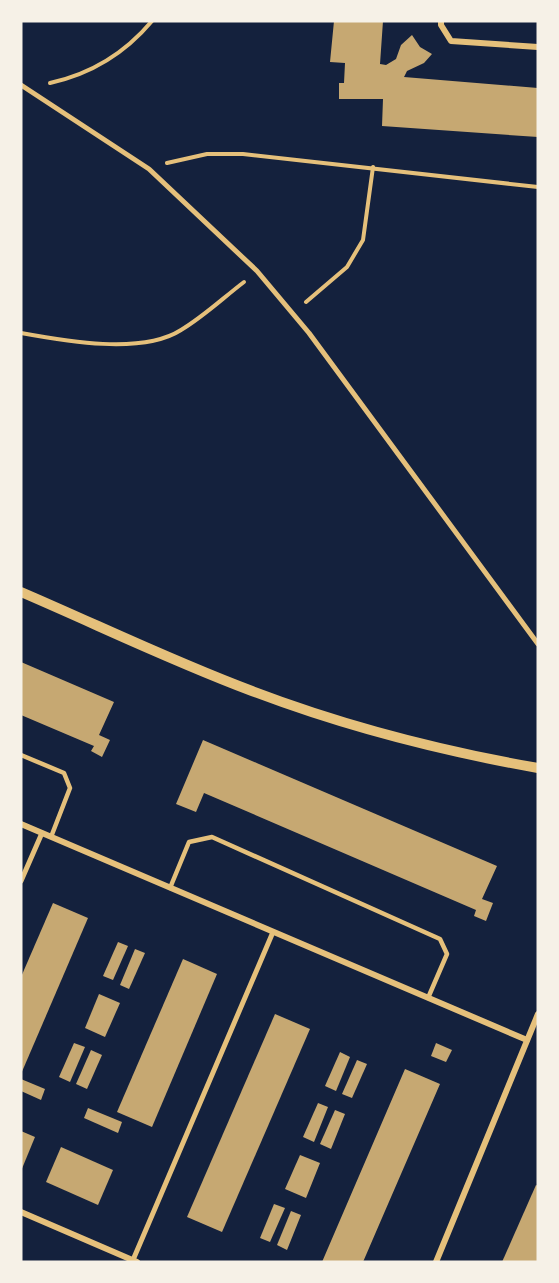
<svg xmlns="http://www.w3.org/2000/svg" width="559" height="1283" font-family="Figtree,sans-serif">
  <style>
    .building { fill: #c6a872 }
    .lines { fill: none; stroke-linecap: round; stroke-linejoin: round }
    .path { stroke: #e5c07b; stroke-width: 4 }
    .service { stroke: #e5c07b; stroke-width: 4.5 }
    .pedestrian { stroke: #e5c07b; stroke-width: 5 }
    .minor { stroke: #e5c07b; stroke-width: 6 }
    .tertiary { stroke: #e5c07b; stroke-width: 10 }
  </style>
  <rect width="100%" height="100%" fill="#14213d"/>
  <g class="building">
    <polygon points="334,21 383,21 380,64 386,65 396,59 401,45 412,35 420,47 432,54 424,63 407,71 404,77 538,88 538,137 382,126 383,99 339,99 339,83 344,83 345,63 330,62"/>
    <polygon points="21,662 114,702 99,735 110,740 102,757 91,751 94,746 21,715"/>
    <polygon points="203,740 497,866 482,899 493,903 486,921 474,916 476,910 204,793 196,812 176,804"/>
    <polygon points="53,903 88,918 21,1074 21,977"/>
    <polygon points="118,942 128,946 113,980 103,976"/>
    <polygon points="135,949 145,953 129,989 120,985"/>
    <polygon points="183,959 217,974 152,1127 117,1112"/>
    <polygon points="99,994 120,1003 105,1037 85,1028"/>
    <polygon points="275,1014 310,1029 222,1232 187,1217"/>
    <polygon points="74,1043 85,1047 70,1082 59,1077"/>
    <polygon points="436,1043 452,1050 446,1062 431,1056"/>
    <polygon points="91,1050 102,1055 87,1089 76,1084"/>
    <polygon points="340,1052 350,1057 336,1091 325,1086"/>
    <polygon points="357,1060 367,1064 352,1098 342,1094"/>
    <polygon points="405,1069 440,1084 385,1211 363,1262 322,1262"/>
    <polygon points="21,1079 45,1089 41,1100 21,1091"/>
    <polygon points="318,1103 328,1107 314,1142 303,1137"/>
    <polygon points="88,1108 122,1122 118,1133 84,1118"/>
    <polygon points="335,1110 345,1114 331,1149 320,1144"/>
    <polygon points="21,1131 35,1137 21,1171"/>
    <polygon points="61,1147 113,1170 98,1205 46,1182"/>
    <polygon points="300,1155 320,1163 306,1198 285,1189"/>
    <polygon points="536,1185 538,1186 538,1262 502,1262"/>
    <polygon points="274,1204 285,1208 270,1242 260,1238"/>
    <polygon points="291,1211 301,1215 287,1250 277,1245"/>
  </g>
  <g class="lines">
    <g class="path">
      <path d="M 50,83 C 91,74 126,52 152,21"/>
      <polyline points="167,163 207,154 243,154 538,187"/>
      <polyline points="306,302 347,267 363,240 373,167"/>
      <path d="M 21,333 C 65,341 142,355 181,330 C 203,317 223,298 244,282"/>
    </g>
    <g class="service">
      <polyline points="21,755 64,773 70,788 51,837"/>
      <polyline points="170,888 189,842 212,837 440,939 447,954 428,998"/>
    </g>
    <g class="pedestrian">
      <polyline points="21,85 149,169 257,271 309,333 538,644"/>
      <polyline points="21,881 42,833"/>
      <polyline points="133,1260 273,932"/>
    </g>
    <g class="minor">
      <polyline points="441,21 441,25 451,41 538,47"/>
      <polyline points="21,824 527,1040"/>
      <polyline points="21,1212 137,1262"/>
      <polyline points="436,1262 538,1014"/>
    </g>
    <path class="tertiary" d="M 21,592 C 98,625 174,662 252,691 C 344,726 441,751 538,768"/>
  </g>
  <rect width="559" height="1283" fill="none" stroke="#f6f1e7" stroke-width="45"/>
</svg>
